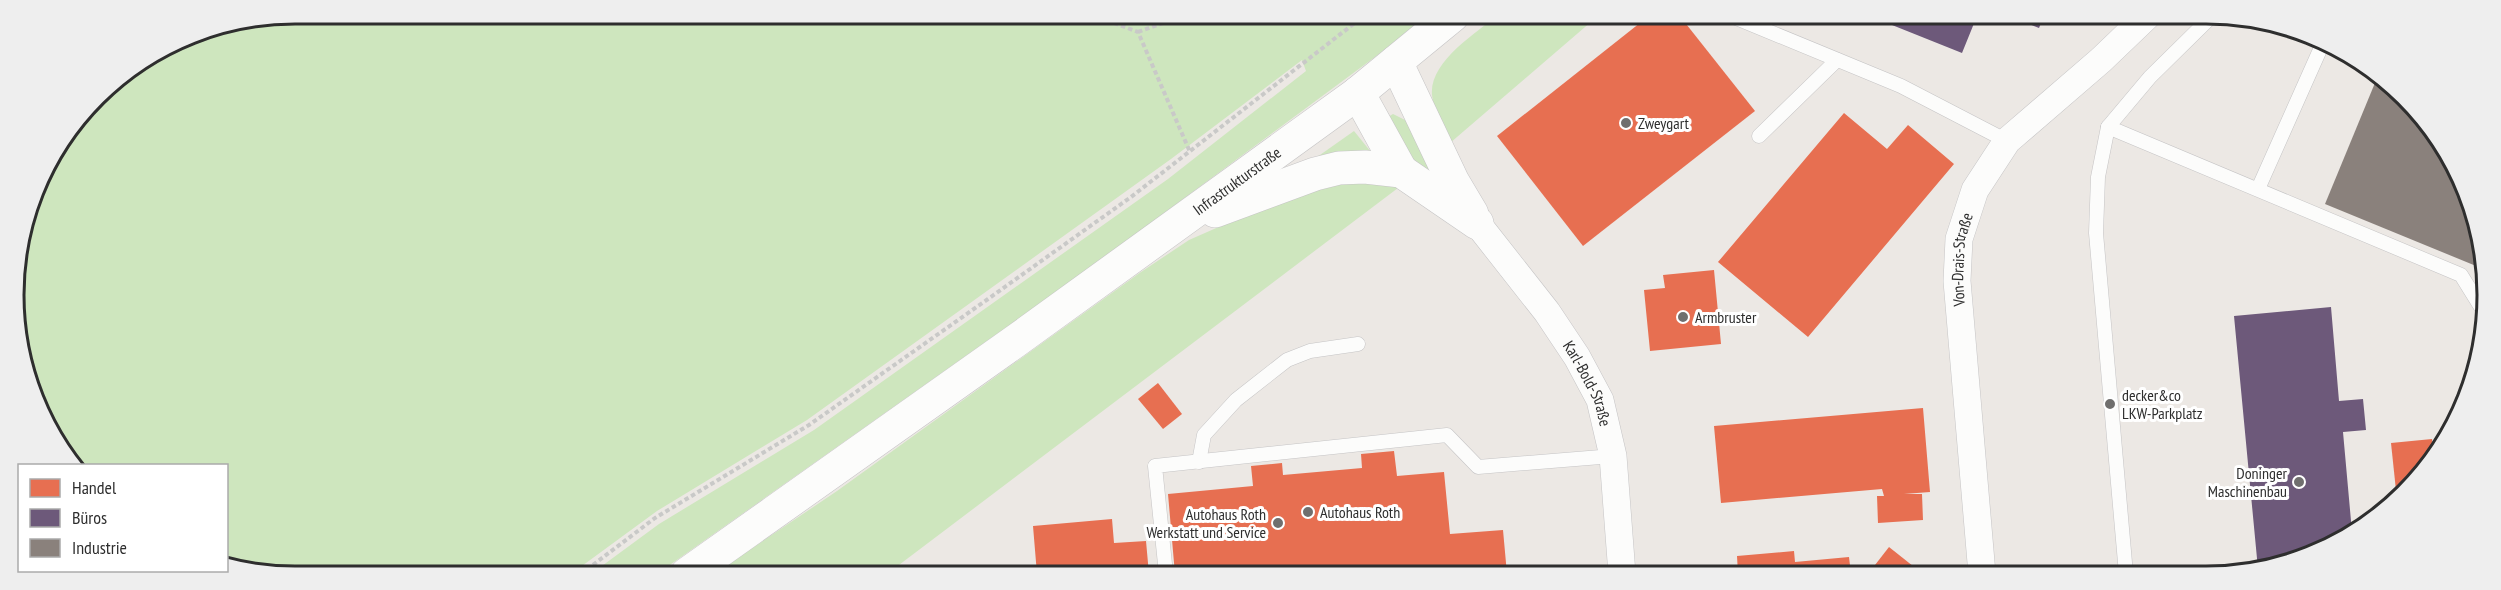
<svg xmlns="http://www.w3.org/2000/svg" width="2501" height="590" font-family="'PT Sans Narrow',sans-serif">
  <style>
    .green { fill: #cee6be }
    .shops { fill: #e76f51 }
    .offices { fill: #6d597a }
    .industry { fill: #8a817c }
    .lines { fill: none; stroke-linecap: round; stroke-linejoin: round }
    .lane-casing { stroke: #c5c4c5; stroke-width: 15 }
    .street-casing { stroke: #c5c4c5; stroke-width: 28 }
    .secondary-casing { stroke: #c5c4c5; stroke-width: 34 }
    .path { stroke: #c9c9c8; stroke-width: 4; stroke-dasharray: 4.5 3; stroke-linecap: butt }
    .lane { stroke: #fcfcfb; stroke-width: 14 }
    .street { stroke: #fcfcfb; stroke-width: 27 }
    .secondary { stroke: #fcfcfb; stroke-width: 33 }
    .poi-dot { fill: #706f6e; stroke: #fff; stroke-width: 2 }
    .labels { text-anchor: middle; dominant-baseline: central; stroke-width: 6; stroke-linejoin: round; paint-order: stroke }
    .poi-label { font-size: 16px; fill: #2e2e2e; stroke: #fff; text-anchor: start }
    .street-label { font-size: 16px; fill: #2e2e2e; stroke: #fff }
    .rim { fill: none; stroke: #2e2e2e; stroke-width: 3 }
  </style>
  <rect width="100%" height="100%" fill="#ece8e4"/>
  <g class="green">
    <polygon points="295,14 1427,15 1379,54 1079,276 657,574 591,574 659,524 814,430 1168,179 1306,71 1302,60 1171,159 807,420 657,511 571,574 258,574 227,563 226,466 71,465 28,385 14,276 43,170 109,84 188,35"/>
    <path d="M 1498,15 L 1599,15 L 1450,143 C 1443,128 1434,112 1432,95 C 1429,62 1476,33 1498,15 Z"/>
    <polygon points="1393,114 1407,121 1441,186 1403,152 1388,117"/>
    <polygon points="1354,131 1375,157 1310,162"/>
    <polygon points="1384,179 1398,188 887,574 714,574 837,491 1141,272 1189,240 1316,184"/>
  </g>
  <g class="shops">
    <polygon points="1650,15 1679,15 1755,111 1583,246 1497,136"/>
    <polygon points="1844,113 1887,149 1908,125 1954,164 1808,337 1718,262"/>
    <polygon points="1714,270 1721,344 1650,351 1644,290 1665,288 1663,275"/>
    <polygon points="1158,383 1182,414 1163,429 1138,399"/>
    <polygon points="1923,408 1930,492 1904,494 1922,494 1923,520 1878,523 1877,496 1884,496 1882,489 1721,503 1714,426"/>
    <polygon points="2432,439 2434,454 2405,494 2397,500 2391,443"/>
    <polygon points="1394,451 1397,476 1444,472 1450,534 1503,530 1507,574 1379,574 1378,567 1294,574 1175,574 1168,494 1253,486 1251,466 1282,463 1283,475 1362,468 1361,454"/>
    <polygon points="1112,519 1114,543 1146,541 1149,574 1037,574 1033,526"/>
    <polygon points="1889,547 1923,574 1868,574"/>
    <polygon points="1794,551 1795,562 1849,557 1851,574 1738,574 1737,556"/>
  </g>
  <g class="offices">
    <polygon points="1867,15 1880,16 1977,16 1962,53"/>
    <polygon points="2008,16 2044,16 2039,28"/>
    <polygon points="2331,307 2339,401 2363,399 2366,430 2343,432 2352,532 2330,548 2258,569 2234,316"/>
  </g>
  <polygon class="industry" points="2377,78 2430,124 2478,222 2481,268 2325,204"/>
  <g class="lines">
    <g class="lane-casing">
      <g id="lane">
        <polyline points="1729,15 1901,86 2007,141"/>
        <polyline points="2108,127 2461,275 2484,312"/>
        <polyline points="1759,136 1837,60"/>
        <polyline points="2258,189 2323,43"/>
        <polyline points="1199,462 1204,435 1236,400 1287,360 1310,351 1358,344"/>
        <polyline points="1166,574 1155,466 1447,435 1478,467 1613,456"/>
        <polyline points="2126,574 2096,233 2098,177 2108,127 2150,77 2212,16"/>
      </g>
    </g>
    <g class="street-casing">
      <g id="street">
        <path id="s1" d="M 1477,223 L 1547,312 L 1577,357 L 1600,400 L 1613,456 L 1622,574"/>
        <path id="s2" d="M 1982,574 L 1957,281 L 1959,239 L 1975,190 L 2007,141 L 2101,60 L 2147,16"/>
      </g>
    </g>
    <g class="secondary-casing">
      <g id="secondary">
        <polyline points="1396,62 1453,182 1472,214"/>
        <polyline points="1358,93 1401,171"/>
        <polyline points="1215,211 1315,174 1339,168 1365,167 1401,171 1477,223"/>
        <path id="s3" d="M 687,574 L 1017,340 L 1358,93 L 1453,15"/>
      </g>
    </g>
    <g class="path">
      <polyline points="1093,15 1138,32 1190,152"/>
      <polyline points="1138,32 1185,15"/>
      <polyline points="581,574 655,518 809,425 988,299 1131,197 1365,15"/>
    </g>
    <use href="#lane" class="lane"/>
    <use href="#street" class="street"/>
    <use href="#secondary" class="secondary"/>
  </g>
  <g class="poi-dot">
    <circle cx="1626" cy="123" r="6"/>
    <circle cx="1683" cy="317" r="6"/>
    <circle cx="2110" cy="404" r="6"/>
    <circle cx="2299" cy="482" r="6"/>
    <circle cx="1308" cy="512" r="6"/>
    <circle cx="1278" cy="523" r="6"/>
  </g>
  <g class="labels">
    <g class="poi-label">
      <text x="1638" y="123">Zweygart</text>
      <text x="1695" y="317">Armbruster</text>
      <text x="2122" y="395">decker&amp;co<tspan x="2122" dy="18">LKW-Parkplatz</tspan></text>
      <text x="2287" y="473" text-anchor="end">Doninger<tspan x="2287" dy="18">Maschinenbau</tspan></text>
      <text x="1320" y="512">Autohaus Roth</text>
      <text x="1266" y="514" text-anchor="end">Autohaus Roth<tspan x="1266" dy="18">Werkstatt und Service</tspan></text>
    </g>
    <g class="street-label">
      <text stroke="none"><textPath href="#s3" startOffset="676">Infrastrukturstraße</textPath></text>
      <text stroke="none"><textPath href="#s2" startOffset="316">Von-Drais-Straße</textPath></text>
      <text stroke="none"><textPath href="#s1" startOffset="196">Karl-Bold-Straße</textPath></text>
    </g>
  </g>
  <path d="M0 0H2501V590H0ZM295 24H2206A271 271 0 0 1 2477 295V295A271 271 0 0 1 2206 566H295A271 271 0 0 1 24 295V295A271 271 0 0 1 295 24Z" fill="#eee" fill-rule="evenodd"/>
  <path class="rim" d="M295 24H2206A271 271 0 0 1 2477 295V295A271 271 0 0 1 2206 566H295A271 271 0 0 1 24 295V295A271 271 0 0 1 295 24Z"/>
  <rect x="18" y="464" width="210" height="108" fill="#ffffff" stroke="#ababab" stroke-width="1.5"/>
  <rect x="30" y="479" width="30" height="18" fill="#e76f51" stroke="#ababab" stroke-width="1.5"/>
  <text x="72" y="494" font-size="18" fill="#2e2e2e">Handel</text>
  <rect x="30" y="509" width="30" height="18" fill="#6d597a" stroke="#ababab" stroke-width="1.5"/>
  <text x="72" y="524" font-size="18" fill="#2e2e2e">Büros</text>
  <rect x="30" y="539" width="30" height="18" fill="#8a817c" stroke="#ababab" stroke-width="1.5"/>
  <text x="72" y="554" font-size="18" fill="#2e2e2e">Industrie</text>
</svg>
